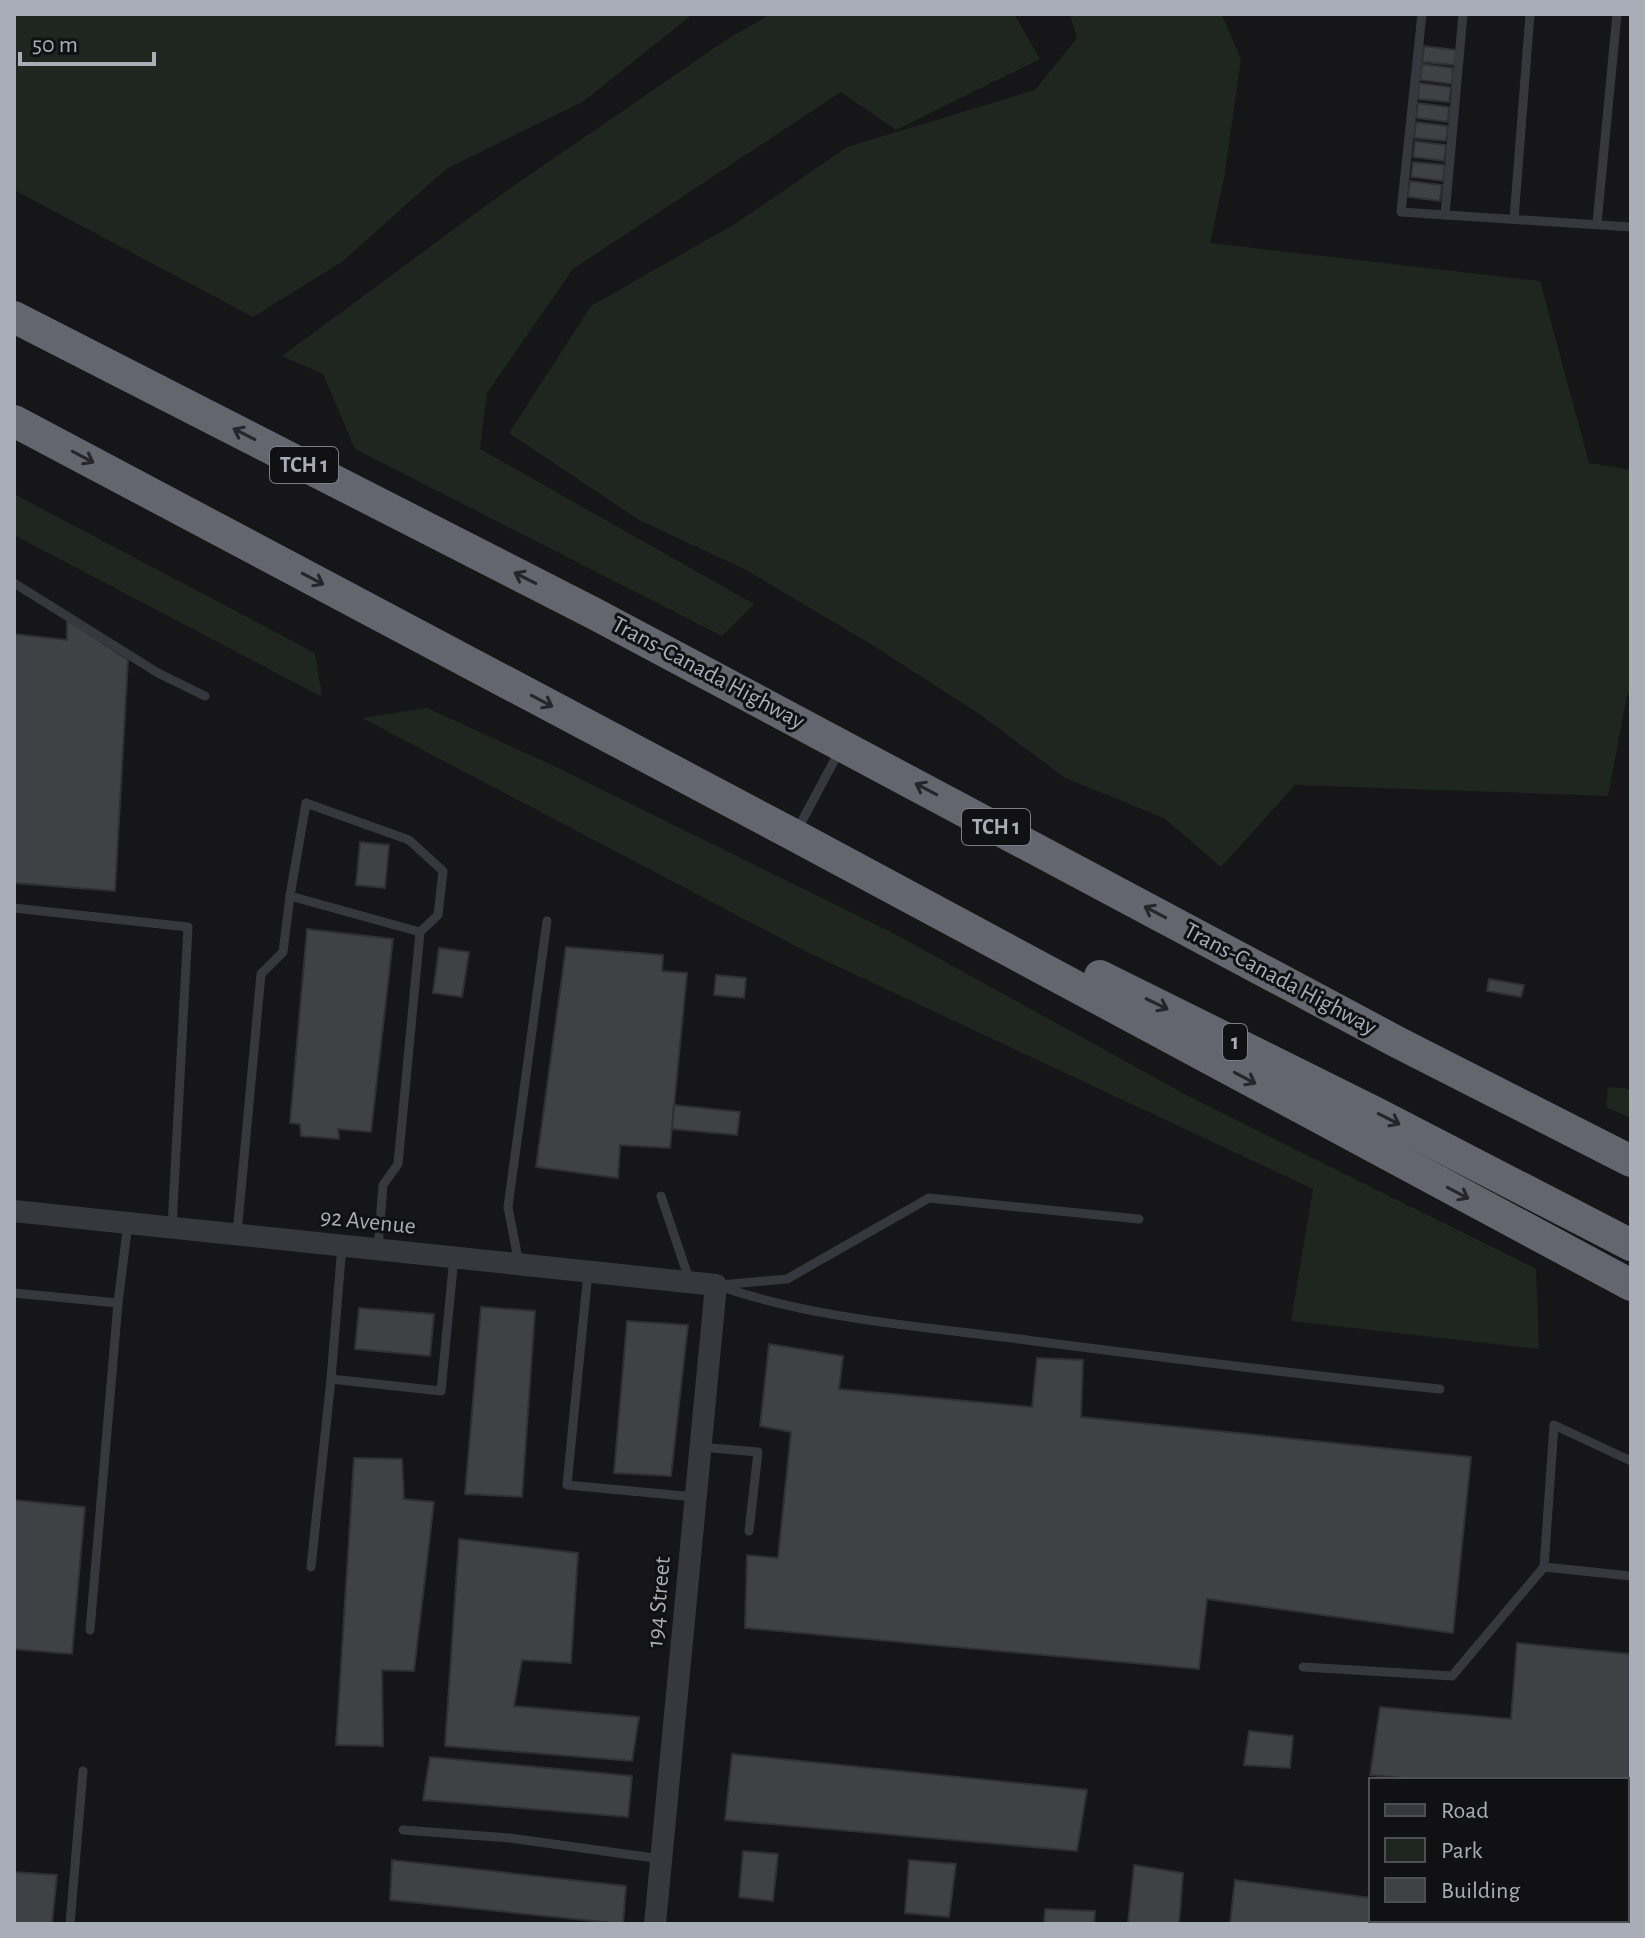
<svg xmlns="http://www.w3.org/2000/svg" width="1645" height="1938" font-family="'Alegreya Sans',sans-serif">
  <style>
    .green { fill: #1e261f }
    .building { fill: #404145; stroke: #303034; stroke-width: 2 }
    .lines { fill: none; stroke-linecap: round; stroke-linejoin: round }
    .service { stroke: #37383d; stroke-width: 9 }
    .tertiary { stroke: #37383d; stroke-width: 22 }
    .motorway { stroke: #63666e; stroke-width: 32 }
    .oneway { stroke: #26262a }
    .labels { text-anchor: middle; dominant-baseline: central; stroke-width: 6; stroke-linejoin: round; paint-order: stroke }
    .shield { fill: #111113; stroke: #7b7e86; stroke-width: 2 }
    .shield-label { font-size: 22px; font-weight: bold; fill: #a8adb8 }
    .street-label { font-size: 24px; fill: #a8adb8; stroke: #111113 }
  </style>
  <rect width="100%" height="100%" fill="#161618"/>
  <g class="green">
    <polygon points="14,14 693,14 584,101 446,169 343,261 253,317 14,190"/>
    <polygon points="771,14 1014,14 1040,59 896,130 841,92 573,269 487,393 480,449 754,604 722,636 355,449 323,374 282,356 499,196 726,40"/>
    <polygon points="1070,14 1218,14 1223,17 1241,59 1224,178 1210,243 1540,281 1589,463 1631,470 1631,695 1627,695 1608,796 1295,785 1221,867 1164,818 1065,778 978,713 869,643 746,570 639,520 509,433 591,306 738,222 847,147 1035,90 1077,38"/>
    <polygon points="14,494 315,653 322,697 14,535"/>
    <polygon points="427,708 554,766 895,934 1188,1096 1536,1269 1539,1349 1291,1321 1313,1189 807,952 362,718"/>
    <polygon points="1608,1087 1631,1089 1631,1118 1606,1107"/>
  </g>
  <g class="building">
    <polygon points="1424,46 1456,50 1454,65 1422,62"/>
    <polygon points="1422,64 1453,68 1452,84 1420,80"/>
    <polygon points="1419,83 1451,87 1449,102 1418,99"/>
    <polygon points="1418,103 1449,107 1448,122 1416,118"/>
    <polygon points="1416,122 1448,126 1446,141 1414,138"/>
    <polygon points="1415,141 1446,145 1444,161 1413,157"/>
    <polygon points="1413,162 1445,165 1443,181 1411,177"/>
    <polygon points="1410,181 1442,185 1440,201 1408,197"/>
    <polygon points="67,619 128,660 115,891 14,883 14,634 67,640"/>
    <polygon points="360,842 389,845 385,888 356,885"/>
    <polygon points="307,929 393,939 371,1132 338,1129 339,1139 301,1136 300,1124 290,1123"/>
    <polygon points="566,947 663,955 662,971 687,973 670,1148 620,1145 618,1178 536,1167"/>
    <polygon points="439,948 469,952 462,997 433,993"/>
    <polygon points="716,975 746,978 744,998 714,995"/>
    <polygon points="1489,979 1524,985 1521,997 1487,991"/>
    <polygon points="674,1105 740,1112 737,1135 672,1129"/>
    <polygon points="481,1307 535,1311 522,1497 465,1494"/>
    <polygon points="359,1308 434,1314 430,1356 355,1349"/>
    <polygon points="627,1321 688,1325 671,1476 614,1473"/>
    <polygon points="769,1344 843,1356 839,1389 1032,1407 1037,1358 1083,1360 1081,1417 1471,1457 1453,1633 1207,1599 1199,1669 745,1628 747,1555 778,1558 791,1432 760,1426"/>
    <polygon points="354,1458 402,1459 404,1499 434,1502 414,1671 382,1670 383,1746 336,1745"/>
    <polygon points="14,1500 85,1507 72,1654 14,1649"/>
    <polygon points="459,1539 578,1553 571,1663 522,1660 514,1706 639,1717 632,1761 445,1746"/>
    <polygon points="1517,1643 1631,1654 1631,1818 1627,1818 1627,1780 1424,1780 1370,1775 1380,1707 1511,1719"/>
    <polygon points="1249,1731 1293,1736 1290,1768 1244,1765"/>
    <polygon points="732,1754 1087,1790 1077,1851 725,1820"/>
    <polygon points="430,1757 632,1776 628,1817 423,1800"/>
    <polygon points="743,1851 778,1854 773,1901 739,1897"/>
    <polygon points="392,1860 626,1886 623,1924 390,1900"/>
    <polygon points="909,1860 956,1864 949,1917 905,1913"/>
    <polygon points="1134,1865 1183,1873 1179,1924 1128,1924"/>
    <polygon points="14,1872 57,1875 52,1924 14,1924"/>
    <polygon points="1235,1880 1371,1898 1371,1920 1463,1920 1462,1924 1235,1924 1230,1923"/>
    <polygon points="1045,1909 1095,1911 1094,1924 1044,1924"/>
  </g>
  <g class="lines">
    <g class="service">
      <polyline points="1422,14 1401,212 1631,227"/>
      <polyline points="1445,215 1463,14"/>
      <polyline points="1514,219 1530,14"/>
      <polyline points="1597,223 1617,14"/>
      <polyline points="14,583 158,673 205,696"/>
      <polyline points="796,832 840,750"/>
      <polyline points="290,896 306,803 409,840 443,871 438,915 420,932"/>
      <polyline points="14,908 188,927 172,1227"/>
      <polyline points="661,1196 689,1279"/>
      <polyline points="237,1234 261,974 283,952 290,896 420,932 398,1164 383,1185 378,1249"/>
      <polyline points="342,1245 331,1379 441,1391 454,1257"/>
      <polyline points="519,1264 508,1207 547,921"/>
      <polyline points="588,1272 567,1485 695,1497"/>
      <path d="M 716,1285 C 813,1319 917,1326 1019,1339 C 1160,1357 1300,1375 1440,1389"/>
      <polyline points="720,1285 787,1279 929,1198 1139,1219"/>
      <polyline points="14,1293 118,1303 90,1630"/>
      <polyline points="118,1303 128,1223"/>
      <polyline points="700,1447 758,1452 749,1531"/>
      <polyline points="311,1567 331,1379"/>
      <polyline points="1544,1567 1554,1425 1631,1461"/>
      <polyline points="1303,1667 1452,1676 1544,1567 1631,1576"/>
      <polyline points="403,1830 510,1838 661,1859"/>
      <polyline points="70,1924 83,1771"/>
    </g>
    <polyline class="tertiary" points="14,1211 716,1285 655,1924"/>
    <g class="motorway">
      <polyline points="14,317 595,614 1397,1042 1631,1161"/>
      <polyline points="14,421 794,835 1631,1285"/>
      <polyline points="1100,976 1376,1113 1631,1245"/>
    </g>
  </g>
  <defs><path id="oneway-shaft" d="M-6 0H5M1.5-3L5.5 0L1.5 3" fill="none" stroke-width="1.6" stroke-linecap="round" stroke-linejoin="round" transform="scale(2)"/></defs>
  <g class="oneway">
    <use href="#oneway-shaft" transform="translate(244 434) rotate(-153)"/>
    <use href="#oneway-shaft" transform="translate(83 457) rotate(28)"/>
    <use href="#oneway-shaft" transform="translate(525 578) rotate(-153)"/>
    <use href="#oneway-shaft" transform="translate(313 579) rotate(28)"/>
    <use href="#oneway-shaft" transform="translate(542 701) rotate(28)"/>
    <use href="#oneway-shaft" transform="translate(926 789) rotate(-152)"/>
    <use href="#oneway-shaft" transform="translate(1155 912) rotate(-152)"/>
    <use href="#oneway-shaft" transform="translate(1157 1004) rotate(26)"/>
    <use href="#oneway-shaft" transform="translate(1245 1078) rotate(28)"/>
    <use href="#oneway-shaft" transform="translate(1389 1119) rotate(27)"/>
    <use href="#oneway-shaft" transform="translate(1458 1193) rotate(28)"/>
  </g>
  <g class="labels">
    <g class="shield">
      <rect x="270" y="447" width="68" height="36" rx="6"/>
      <rect x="962" y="809" width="68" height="36" rx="6"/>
      <rect x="1223" y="1024" width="24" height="36" rx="6"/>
    </g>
    <g class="shield-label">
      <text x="304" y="465">TCH 1</text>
      <text x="996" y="827">TCH 1</text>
      <text x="1235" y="1042">1</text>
    </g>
    <g class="street-label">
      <text transform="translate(708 673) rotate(28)">Trans-Canada Highway</text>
      <text transform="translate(1280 979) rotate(28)">Trans-Canada Highway</text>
      <text transform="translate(368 1222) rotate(6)">92 Avenue</text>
      <text transform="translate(659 1602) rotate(-85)">194 Street</text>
    </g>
  </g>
  <rect width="1645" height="1938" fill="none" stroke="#a8adb8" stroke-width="32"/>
  <rect x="1369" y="1778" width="260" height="144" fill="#111113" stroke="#4d4f55" stroke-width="2"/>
  <rect x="1385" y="1804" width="40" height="12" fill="#37383d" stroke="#4d4f55" stroke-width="2"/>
  <text x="1441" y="1818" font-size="24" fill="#a8adb8">Road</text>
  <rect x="1385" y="1838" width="40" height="24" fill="#1e261f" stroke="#4d4f55" stroke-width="2"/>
  <text x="1441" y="1858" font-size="24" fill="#a8adb8">Park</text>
  <rect x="1385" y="1878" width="40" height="24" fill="#404145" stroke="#4d4f55" stroke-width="2"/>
  <text x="1441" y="1898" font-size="24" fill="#a8adb8">Building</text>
  <path d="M20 52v12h134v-12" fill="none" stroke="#a8adb8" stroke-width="4"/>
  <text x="32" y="52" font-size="24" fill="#a8adb8" stroke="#111113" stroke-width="6" paint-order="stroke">50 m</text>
</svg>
